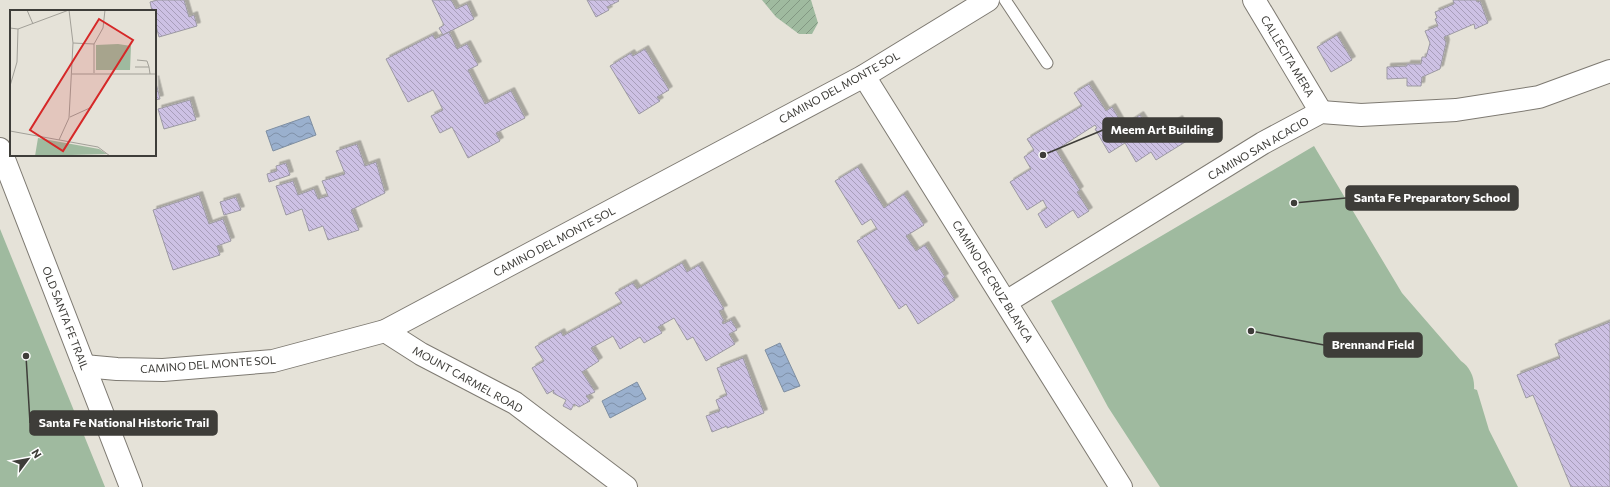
<svg xmlns="http://www.w3.org/2000/svg" width="1610" height="487" font-family="Commissioner,sans-serif">
  <style>
    .green { fill: #9fba9f }
    .garden { fill: url(#garden-furrows) }
    .water { fill: url(#water-waves); stroke: #7e8ea1 }
    .building { fill: url(#building-back-hatch); stroke: #9c99a2; filter: url(#shadow) }
    .lines { fill: none; stroke-linecap: round; stroke-linejoin: round }
    .lane-casing { stroke: #7e7a72; stroke-width: 13 }
    .street-casing { stroke: #7e7a72; stroke-width: 24 }
    .secondary-casing { stroke: #7e7a72; stroke-width: 24 }
    .lane { stroke: #fff; stroke-width: 11 }
    .street { stroke: #fff; stroke-width: 22 }
    .secondary { stroke: #fff; stroke-width: 22 }
    .labels { text-anchor: middle; dominant-baseline: central; stroke-width: 3; stroke-linejoin: round; paint-order: stroke }
    .street-label { font-size: 11px; fill: #3e3d39; stroke: #fff }
    .inset-road { fill: none; stroke: #a2a098; stroke-width: 1 }
    .view { fill: #d62828; fill-opacity: 0.15; stroke: #d62828; stroke-width: 2 }
    .inset-edge { fill: none; stroke: #3e3d39; stroke-width: 2 }
    .leader { fill: none; stroke: #3e3d39; stroke-width: 1.5 }
    .callout-dot { fill: #3e3d39; stroke: #fff; stroke-width: 1.5 }
    .callout { fill: #3e3d39; stroke: #3e3d39; stroke-width: 1.5 }
    .callout-label { font-size: 12px; text-anchor: middle; font-weight: bold; fill: #fff }
  </style>
  <defs>
    <pattern id="garden-furrows" width="10" height="10" patternUnits="userSpaceOnUse"><rect width="10" height="10" fill="#9fba9f"/><path d="M-1 1l2-2M0 10L10 0M9 11l2-2" fill="none" stroke="#839883"/></pattern>
    <pattern id="water-waves" width="16" height="10" patternUnits="userSpaceOnUse"><rect width="16" height="10" fill="#9ab0ce"/><path d="M0 5q4-4 8 0t8 0" fill="none" stroke="#7f90a8"/></pattern>
    <pattern id="building-back-hatch" width="6" height="6" patternUnits="userSpaceOnUse"><rect width="6" height="6" fill="#cdc1e4"/><path d="M-1 5l2 2M0 0l6 6M5-1l2 2" fill="none" stroke="#a89eba"/></pattern>
    <filter id="shadow"><feDropShadow dx="3.5" dy="-3.5" stdDeviation="0" flood-color="#0004"/></filter>
  </defs>
  <rect width="100%" height="100%" fill="#e5e2d8"/>
  <g class="green">
    <path d="M 1314,146 L 1402,293 L 1461,361 C 1470,367 1475,378 1474,389 L 1477,390 L 1489,430 L 1518,487 L 1160,487 L 1108,407 L 1051,301 Z"/>
    <polygon points="0,229 103,482 105,487 0,487"/>
  </g>
  <polygon class="garden" points="762,0 811,0 818,23 812,34 799,34 776,17"/>
  <g class="water">
    <polygon points="309,116 316,135 273,151 266,131"/>
    <polygon points="780,343 800,386 784,392 765,350"/>
    <polygon points="637,382 646,399 610,418 602,401"/>
  </g>
  <g class="building">
    <polygon points="158,0 184,0 189,17 194,15 197,26 159,37 155,22 155,11 152,11 150,2"/>
    <polygon points="432,0 451,0 456,9 467,4 474,19 443,35 439,28 444,25"/>
    <polygon points="587,0 618,0 619,1 607,7 609,10 596,17"/>
    <polygon points="1453,0 1476,0 1477,2 1480,1 1488,23 1475,29 1474,24 1444,37 1446,43 1440,69 1422,77 1421,86 1407,86 1407,78 1387,79 1387,67 1407,66 1407,64 1421,64 1422,57 1426,57 1430,43 1425,31 1438,26 1435,19 1437,18 1435,12 1454,4"/>
    <polygon points="449,32 457,49 467,44 478,65 468,70 485,104 511,91 525,118 496,133 500,141 468,158 452,127 440,133 431,116 443,110 433,90 408,102 386,59 433,35 435,39"/>
    <polygon points="1337,35 1352,60 1331,72 1317,47"/>
    <polygon points="645,49 669,90 657,97 660,101 639,114 610,66 631,53 633,56"/>
    <polygon points="155,79 160,99 155,100"/>
    <polygon points="1089,84 1106,111 1112,107 1123,126 1140,115 1148,127 1150,125 1156,134 1179,119 1190,139 1156,160 1151,152 1136,162 1125,143 1109,153 1095,129 1097,128 1095,125 1056,150 1080,190 1077,192 1089,211 1078,218 1073,210 1046,228 1038,214 1047,208 1043,200 1027,210 1010,182 1031,169 1024,157 1034,150 1027,139 1082,106 1074,93"/>
    <polygon points="190,100 196,120 164,129 158,109"/>
    <polygon points="357,144 365,166 376,162 385,193 351,210 359,230 328,240 323,226 309,231 302,209 286,215 276,186 293,181 298,195 314,189 318,199 328,196 322,181 345,174 336,151"/>
    <polygon points="286,163 290,175 269,182 267,174 277,171 276,166"/>
    <polygon points="858,167 884,208 904,194 924,225 906,236 916,251 925,245 945,277 942,279 955,300 918,324 906,304 899,309 857,241 877,229 871,219 862,225 835,181"/>
    <polygon points="199,195 209,224 223,219 231,241 217,246 220,255 173,270 153,210"/>
    <polygon points="236,197 241,210 224,215 220,202"/>
    <polygon points="682,263 687,272 699,265 724,309 719,311 724,321 722,322 723,324 731,320 737,330 729,334 735,344 706,361 693,337 687,340 674,318 658,327 662,333 644,343 640,337 620,349 613,336 591,348 599,361 582,372 595,392 586,396 590,401 579,407 574,404 571,410 563,406 566,400 553,393 554,390 547,394 532,368 544,361 535,347 561,332 563,336 622,303 615,293 633,283 637,289"/>
    <polygon points="1610,322 1610,487 1571,487 1533,395 1526,398 1517,375 1560,358 1555,344"/>
    <polygon points="743,358 764,413 727,428 727,426 712,432 706,416 720,411 716,400 727,395 717,368"/>
  </g>
  <g class="lines">
    <g class="lane-casing">
      <polyline id="lane" points="1005,0 1047,63"/>
    </g>
    <g class="street-casing">
      <g id="street">
        <polyline points="1254,0 1321,112"/>
        <polyline points="864,76 1121,487"/>
        <polyline points="1006,302 1263,143 1321,112 1361,115 1456,110 1539,97 1610,71"/>
        <polyline points="385,331 421,354 515,403 626,487"/>
      </g>
    </g>
    <g class="secondary-casing">
      <g id="secondary">
        <polyline points="0,149 131,487"/>
        <polyline points="84,366 117,369 163,370 273,361 385,331 864,76 988,0"/>
      </g>
    </g>
    <use href="#lane" class="lane"/>
    <use href="#street" class="street"/>
    <use href="#secondary" class="secondary"/>
  </g>
  <g class="labels">
    <g class="street-label">
      <text transform="translate(1288 56) rotate(59)">CALLECITA MERA</text>
      <text transform="translate(839 87) rotate(-29)">CAMINO DEL MONTE SOL</text>
      <text transform="translate(1258 148) rotate(-30)">CAMINO SAN ACACIO</text>
      <text transform="translate(554 241) rotate(-28)">CAMINO DEL MONTE SOL</text>
      <text transform="translate(993 281) rotate(58)">CAMINO DE CRUZ BLANCA</text>
      <text transform="translate(66 318) rotate(69)">OLD SANTA FE TRAIL</text>
      <text transform="translate(208 364) rotate(-4)">CAMINO DEL MONTE SOL</text>
      <text transform="translate(468 379) rotate(29)">MOUNT CARMEL ROAD</text>
    </g>
  </g>
  <g transform="translate(10 10)">
    <rect width="146" height="146" fill="#e5e2d8"/>
    <path d="M 108,34 L 121,36 L 120,60 L 86,60 L 86,35 ZM 28,128 L 89,139 L 97,144 L 25,146 Z" fill="#9fba9f"/>
    <path class="inset-road" d="M 17,0 L 23,14M 0,18 L 8,19 L 59,0M 63,33 L 84,34M 127,50 L 137,51 L 139,57M 125,57 L 139,57 L 140,64M 84,63 L 84,34 L 93,18 L 95,0M 62,64 L 146,64M 0,76 L 7,52 L 8,19M 60,107 L 82,97M 0,121 L 88,137 L 100,146M 49,130 L 59,108 L 63,33 L 59,0"/>
    <path class="view" d="M 89,9 L 123,30 L 53,141 L 20,120 Z"/>
    <rect width="146" height="146" class="inset-edge"/>
  </g>
  <path class="leader" d="M1043 155L1103 130M1294 203L1346 198M1251 331L1324 345M26 356L30 423"/>
  <g class="callout-dot">
    <circle cx="1043" cy="155" r="4"/>
    <circle cx="1294" cy="203" r="4"/>
    <circle cx="1251" cy="331" r="4"/>
    <circle cx="26" cy="356" r="4"/>
  </g>
  <g class="callout">
    <rect x="1103" y="118" width="119" height="24" rx="4"/>
    <rect x="1346" y="186" width="172" height="24" rx="4"/>
    <rect x="1324" y="333" width="98" height="24" rx="4"/>
    <rect x="30" y="411" width="187" height="24" rx="4"/>
  </g>
  <g class="callout-label">
    <text x="1162" y="134">Meem Art Building</text>
    <text x="1432" y="202">Santa Fe Preparatory School</text>
    <text x="1373" y="349">Brennand Field</text>
    <text x="124" y="427">Santa Fe National Historic Trail</text>
  </g>
  <g transform="translate(28 459) rotate(58)" stroke="#ffffff" stroke-width="3" paint-order="stroke">
  <path d="M0-3L7 15L0 10L-7 15Z" fill="#3e3d39"/>
  <text y="-6" font-size="11" font-weight="bold" text-anchor="middle" fill="#3e3d39">N</text>
  </g>
</svg>
